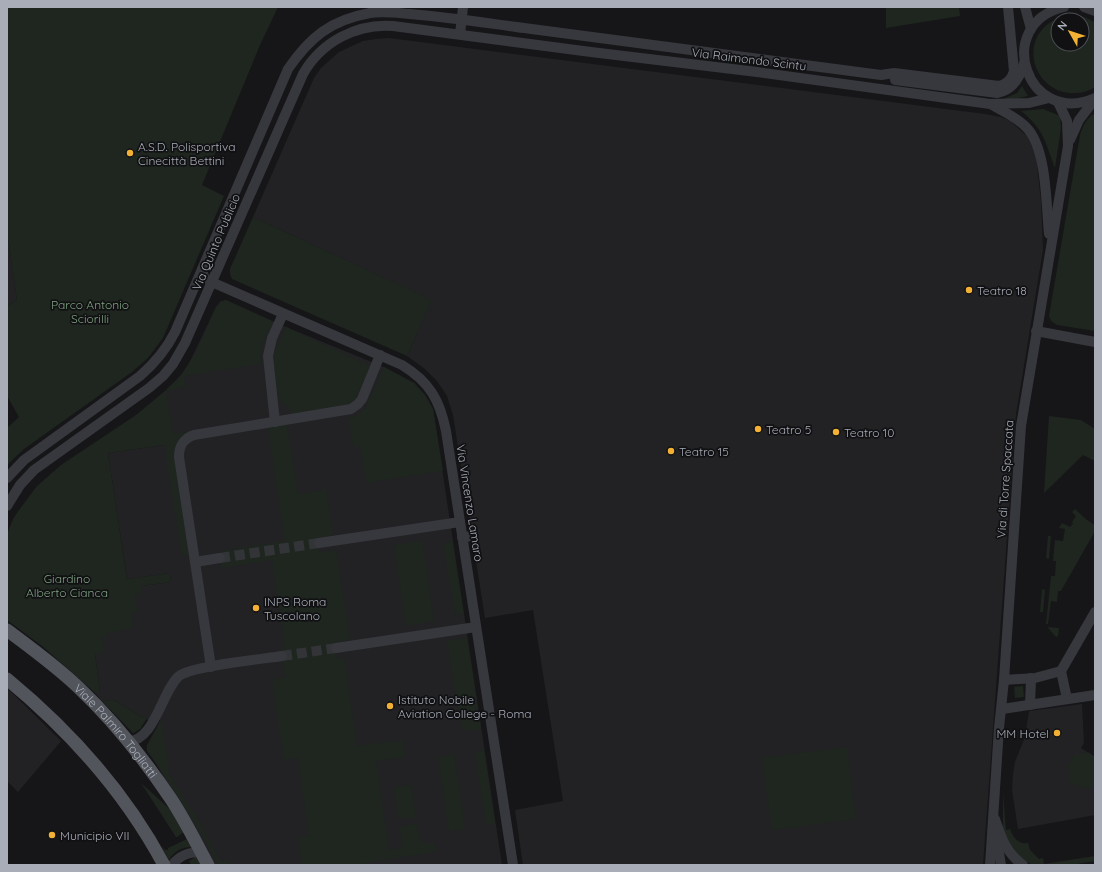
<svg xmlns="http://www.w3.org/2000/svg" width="1102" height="872" font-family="Quicksand,sans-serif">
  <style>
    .built { fill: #222225 }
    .green { fill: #1e261f; fill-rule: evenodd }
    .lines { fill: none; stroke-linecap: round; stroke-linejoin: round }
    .minor-tunnel { stroke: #333438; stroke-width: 10; stroke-dasharray: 10 5; stroke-linecap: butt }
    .minor { stroke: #37383d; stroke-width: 10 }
    .major { stroke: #53555c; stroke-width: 13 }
    .poi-dot { fill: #f2b134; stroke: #111113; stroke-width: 1.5 }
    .labels { text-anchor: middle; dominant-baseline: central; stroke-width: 3.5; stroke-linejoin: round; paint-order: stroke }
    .street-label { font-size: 12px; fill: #a8adb8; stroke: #111113 }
    .poi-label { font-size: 12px; fill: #a8adb8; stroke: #111113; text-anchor: start }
    .park-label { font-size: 12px; fill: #7fa381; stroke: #111113 }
  </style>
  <rect width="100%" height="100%" fill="#161618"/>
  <g class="built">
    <polygon points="389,38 985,114 1001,117 1010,121 1028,137 1036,156 1041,202 1043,250 1016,414 983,865 523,865 515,810 563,801 533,610 485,618 453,415 447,396 437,381 425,369 407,356 431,300 253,217 314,78 321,68 339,52 363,41 376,39"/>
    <polygon points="7,232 17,300 7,306"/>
    <polygon points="226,300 286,327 384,367 414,383 425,395 433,409 502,865 215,865 147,748 160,720 148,720 142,717 114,700 102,701 94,692 100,692 95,654 102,638 106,633 131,613 135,594 141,586 171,582 170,573 128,579 127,578 108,453 164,445 166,390 185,387 183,376 216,307 220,302"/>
    <polygon points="7,688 61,741 18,792 7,781"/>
    <polygon points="1082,704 1084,743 1081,748 1095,757 1095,815 1018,829 1012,790 1013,774 1015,762 1025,737 1029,711"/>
  </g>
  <g class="green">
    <polygon points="7,7 278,7 260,45 202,185 224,196 163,338 148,358 132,372 24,449 7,465 7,428 19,417 7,396 7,306 17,300 7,232"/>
    <polygon points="886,7 959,7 960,16 886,28"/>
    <path d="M 1071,15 L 1084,17 L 1095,22 L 1095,87 C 1089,91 1082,93 1075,93 C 1038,95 1018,47 1048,24 C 1055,19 1062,17 1071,15 ZM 1058,20 L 1082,20 L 1082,44 L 1058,44 Z"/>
    <polygon points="1022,86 1028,96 1008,100 1003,99 1017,93"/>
    <path d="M 1043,109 L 1058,115 L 1060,117 L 1061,128 L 1055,168 C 1045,142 1044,129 1021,111 Z"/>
    <path d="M 1095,114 L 1095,331 L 1057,325 L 1051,321 L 1049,316 L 1080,135 C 1082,128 1087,116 1095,114 Z"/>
    <polygon points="253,217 432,300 407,356 232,279 230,274 230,269"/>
    <path d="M 226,300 L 273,322 C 265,338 259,345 261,364 L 184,376 L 185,387 L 166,391 L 173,434 L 190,431 L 182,438 L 189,555 L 182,556 L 164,445 L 108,453 L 127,579 L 170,573 L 171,582 L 141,586 L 142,593 L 135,594 L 137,612 L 131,613 L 134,628 L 106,633 L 107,637 L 102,638 L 104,652 L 95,654 L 100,692 L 94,692 L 42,646 L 7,620 L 7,534 L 13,519 L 19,510 L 37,486 L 61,465 L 136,415 L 166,390 L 181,375 L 189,363 L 197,350 L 216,307 L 220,302 Z"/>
    <polygon points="286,327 370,366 355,400 347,406 291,414 288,406 279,401 273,362 274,354"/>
    <polygon points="384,367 414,383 425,395 433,409 443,471 366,483 360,446 353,446 349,419 357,416 366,407"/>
    <polygon points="1049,416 1081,420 1095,429 1095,461 1083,455 1044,493"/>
    <polygon points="287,425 298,494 326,490 333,537 318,539 320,552 336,550 350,640 335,643 337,659 344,658 357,746 402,740 405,757 376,761 389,850 403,848 399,827 416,824 420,842 425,841 426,844 434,843 435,852 351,865 302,865 298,838 309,836 298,758 284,760 272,679 285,677 281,649 285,649 272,560 221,568 219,551 285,541 268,428"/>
    <polygon points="1075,509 1087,520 1095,525 1095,531 1061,591 1058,591 1057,602 1051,601 1048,624 1046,624 1051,576 1055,576 1056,561 1053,561 1055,540 1063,541 1065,529 1059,528 1062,523 1070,527 1073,524 1072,522 1076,516 1072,512"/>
    <polygon points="1048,536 1051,536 1049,559 1046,558"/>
    <polygon points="422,541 434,621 406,626 394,545"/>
    <polygon points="452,541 464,614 455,615 443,543"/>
    <polygon points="1042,589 1045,590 1043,612 1040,612"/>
    <polygon points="1047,627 1059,628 1058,636 1056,637"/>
    <polygon points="467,638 481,729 462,731 447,641"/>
    <polygon points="1023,686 1024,697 1015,698 1014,687"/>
    <polygon points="114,700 142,717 147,718 140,729 133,733 102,701"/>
    <path d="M 161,720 L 170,776 L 197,818 L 221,862 L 227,861 L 227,865 L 218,865 C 197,825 174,787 147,751 L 147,745 Z"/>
    <polygon points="847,747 856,819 772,830 762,758"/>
    <polygon points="484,750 495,824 486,825 475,751"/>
    <polygon points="1088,752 1095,757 1095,785 1094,787 1081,788 1070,781 1068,765 1075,755"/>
    <polygon points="454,754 465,828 449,831 438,757"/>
    <polygon points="141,783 174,813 184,832 177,837 176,837"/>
    <polygon points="411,785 416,817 399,819 394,787"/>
    <path d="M 1003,793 L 1006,830 L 1010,829 C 1014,839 1018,844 1028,843 L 1030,850 L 1039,859 L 1043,858 L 1044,864 L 1095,856 L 1095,861 L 1071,865 L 1033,865 L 1024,861 L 1012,850 L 1003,829 Z"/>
    <path d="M 187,839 L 192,847 C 182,847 174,851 169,860 L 161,846 L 165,850 L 168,850 L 168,848 Z"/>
    <polygon points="197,856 202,865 191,865 189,861"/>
  </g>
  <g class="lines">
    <g class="minor-tunnel">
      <polyline points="220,558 319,543"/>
      <polyline points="282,656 336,648"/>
    </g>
    <g class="minor">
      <polyline points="1025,7 1031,29"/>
      <path d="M 1064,7 C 992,24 1027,128 1095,98"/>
      <polyline points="1084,7 1095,11"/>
      <polyline points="460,34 463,7"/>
      <path d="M 895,80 L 997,93 C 1013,90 1020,78 1024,63"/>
      <path d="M 992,105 C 1004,112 1016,117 1026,127 C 1047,148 1046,204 1049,234"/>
      <polyline points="1070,140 1079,120 1095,99"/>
      <path d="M 202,269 L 204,277 L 207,280 L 402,365 C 430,382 440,401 446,431 L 513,865"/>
      <polyline points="1036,331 1095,342"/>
      <polyline points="275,422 268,356 272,338 283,314"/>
      <path d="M 7,478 L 24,460 L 140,376 C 155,363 166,350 175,332 L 288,69 C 310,37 331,20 370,13 C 383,11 397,13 410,14 C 448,17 486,23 524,28 C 643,44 762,60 881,75 L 894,73 L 999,86 C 1008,84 1012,79 1014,71 L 1008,7"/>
      <path d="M 7,506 L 20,485 L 34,470 L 149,388 L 163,376 L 173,364 L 185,343 L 303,74 C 321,42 357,23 393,26 L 591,52 L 757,72 L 990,104 L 1029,103 L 1049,98"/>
      <polyline points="462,537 473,536"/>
      <polyline points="319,543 460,522"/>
      <polyline points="195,562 220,558"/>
      <polyline points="336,648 476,627"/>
      <path d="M 211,667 L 179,457 C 179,446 183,439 194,435 L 351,409 L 358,404 L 362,399 L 380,355"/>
      <polyline points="1061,671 1095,612"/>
      <polyline points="1061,671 1067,699"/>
      <polyline points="1004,680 1035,678 1061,671"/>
      <polyline points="1030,705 1031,678"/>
      <polyline points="1002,709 1095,695"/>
      <path d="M 128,741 C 154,742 162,691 179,676 C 191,666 263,659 282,656"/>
      <path d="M 995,819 C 1001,837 1006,853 1023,865"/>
      <polyline points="996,835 1001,865"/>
      <path d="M 172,865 C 180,855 189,852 201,852"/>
      <polyline points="990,865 999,728 1004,680 1021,426 1068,146 1067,121 1058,102"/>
    </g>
    <g class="major">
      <path id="s1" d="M 7,630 C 31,648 56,666 78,687 C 113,720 144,759 171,799 C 185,820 196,843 208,865"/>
      <path d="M 7,679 C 70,731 125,792 164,865"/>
    </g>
  </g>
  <g class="poi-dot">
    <circle cx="130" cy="153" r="4"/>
    <circle cx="969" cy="290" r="4"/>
    <circle cx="758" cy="429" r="4"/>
    <circle cx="836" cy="432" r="4"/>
    <circle cx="671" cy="451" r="4"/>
    <circle cx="256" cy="608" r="4"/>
    <circle cx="390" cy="706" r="4"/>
    <circle cx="1057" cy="733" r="4"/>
    <circle cx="52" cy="835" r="4"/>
  </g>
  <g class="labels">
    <g class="street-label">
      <text transform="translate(749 59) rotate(7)">Via Raimondo Scintu</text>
      <text transform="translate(216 242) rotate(-67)">Via Quinto Publicio</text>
      <text transform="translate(1005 479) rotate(-86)">Via di Torre Spaccata</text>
      <text transform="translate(470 503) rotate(81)">Via Vincenzo Lamaro</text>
      <text stroke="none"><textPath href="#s1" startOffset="149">Viale Palmiro Togliatti</textPath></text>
    </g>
    <g class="poi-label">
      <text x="138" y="146">A.S.D. Polisportiva<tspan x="138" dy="14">Cinecittà Bettini</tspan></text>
      <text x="977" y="290">Teatro 18</text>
      <text x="766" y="429">Teatro 5</text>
      <text x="844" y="432">Teatro 10</text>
      <text x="679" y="451">Teatro 15</text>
      <text x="264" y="601">INPS Roma<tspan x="264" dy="14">Tuscolano</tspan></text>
      <text x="398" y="699">Istituto Nobile<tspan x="398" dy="14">Aviation College - Roma</tspan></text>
      <text x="1049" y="733" text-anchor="end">MM Hotel</text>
      <text x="60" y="835">Municipio VII</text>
    </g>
    <g class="park-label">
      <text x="90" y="304">Parco Antonio<tspan x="90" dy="14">Sciorilli</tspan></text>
      <text x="67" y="578">Giardino<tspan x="67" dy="14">Alberto Cianca</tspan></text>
    </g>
  </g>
  <rect width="1102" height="872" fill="none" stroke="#a8adb8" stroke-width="16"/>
  <g transform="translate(1070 32) rotate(309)"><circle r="19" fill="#111113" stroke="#4d4f55"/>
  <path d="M0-3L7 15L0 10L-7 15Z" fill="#f2b134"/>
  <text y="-6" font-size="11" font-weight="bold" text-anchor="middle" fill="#a8adb8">N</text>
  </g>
</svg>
